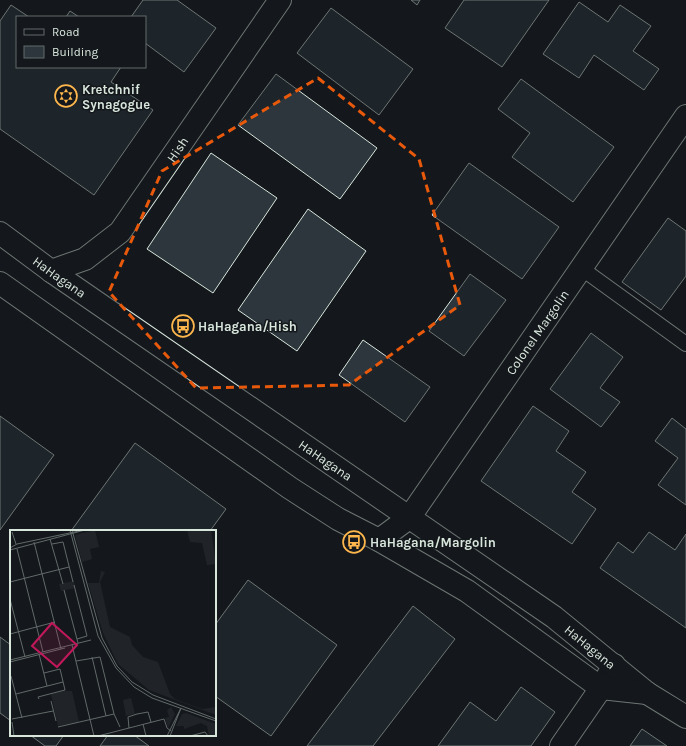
<svg xmlns="http://www.w3.org/2000/svg" width="686" height="746" font-family="Karla,sans-serif">
  <style>
    .building { fill: #2c363c; stroke: #d8e6dc }
    .lines { fill: none; stroke-linecap: round; stroke-linejoin: round }
    .lane-casing { stroke: #d8e6dc; stroke-width: 16 }
    .street-casing { stroke: #d8e6dc; stroke-width: 24 }
    .secondary-casing { stroke: #d8e6dc; stroke-width: 24 }
    .lane { stroke: #14181c; stroke-width: 14 }
    .street { stroke: #14181c; stroke-width: 22 }
    .secondary { stroke: #14181c; stroke-width: 22 }
    .marked { fill: none; stroke: #e8590c; stroke-width: 3; stroke-dasharray: 8 5; stroke-linejoin: round }
    .labels { text-anchor: middle; dominant-baseline: central; stroke-width: 3; stroke-linejoin: round; paint-order: stroke }
    .poi-label { font-size: 13px; font-weight: bold; fill: #d8e6dc; stroke: #14181c; text-anchor: start }
    .street-label { font-size: 13px; fill: #d8e6dc; stroke: #14181c }
    .inset-road { fill: none; stroke: #626a69; stroke-width: 1 }
    .view { fill: #c2185b; fill-opacity: 0.15; stroke: #c2185b; stroke-width: 2 }
    .inset-edge { fill: none; stroke: #d8e6dc; stroke-width: 2 }
  </style>
  <rect width="100%" height="100%" fill="#14181c"/>
  <g class="building">
    <polygon points="143,0 177,0 216,28 184,72 145,43 145,17 131,17"/>
    <polygon points="411,0 420,0 417,5"/>
    <polygon points="464,0 549,0 502,67 445,28"/>
    <polygon points="579,2 608,22 620,5 651,26 633,51 659,69 644,90 594,55 579,78 543,54"/>
    <polygon points="11,5 29,17 17,17 17,67 121,67 111,82 153,110 94,195 0,129 0,21"/>
    <polygon points="331,8 413,69 379,115 297,53"/>
    <polygon points="70,11 79,17 66,17"/>
    <polygon points="276,74 377,148 340,199 238,125"/>
    <polygon points="521,79 614,147 573,202 512,157 530,133 498,109"/>
    <polygon points="211,153 277,198 213,293 147,249"/>
    <polygon points="469,163 559,227 522,279 432,215"/>
    <polygon points="308,209 366,251 297,351 238,310"/>
    <polygon points="668,218 686,231 686,276 661,310 622,282"/>
    <polygon points="470,274 506,300 464,356 429,331"/>
    <polygon points="591,333 623,357 600,388 620,402 601,427 550,389"/>
    <polygon points="363,340 430,387 405,422 339,375"/>
    <polygon points="533,406 569,431 556,451 586,472 572,492 596,509 572,544 481,481"/>
    <polygon points="0,416 54,455 0,530"/>
    <polygon points="672,418 686,429 686,505 658,485 678,458 655,441"/>
    <polygon points="135,443 226,509 210,531 71,531"/>
    <polygon points="649,532 675,550 686,534 686,628 600,568 618,542 633,553"/>
    <polygon points="248,580 337,645 271,736 215,696 215,625"/>
    <polygon points="413,606 455,639 373,746 307,746"/>
    <polygon points="0,637 11,645 11,721 0,713"/>
    <polygon points="521,687 555,712 531,746 438,746 470,702 496,721"/>
    <polygon points="642,729 664,744 667,746 630,746"/>
    <polygon points="30,735 64,735 56,746 45,746"/>
    <polygon points="108,735 134,735 149,746 100,746"/>
  </g>
  <g class="lines">
    <g class="lane-casing">
      <polyline id="lane" points="581,268 686,344"/>
    </g>
    <g class="street-casing">
      <g id="street">
        <path id="s1" d="M 51,271 L 85,259 L 120,232 L 280,0"/>
        <path id="s2" d="M 379,540 L 409,518 L 686,116"/>
        <polyline points="561,746 601,688 614,665"/>
      </g>
    </g>
    <g class="secondary-casing">
      <g id="secondary">
        <path id="s3" d="M 0,233 L 51,271 L 554,617 L 647,693 L 686,717"/>
        <polyline points="0,283 290,488 338,519 379,540 467,591 601,688 647,693"/>
      </g>
    </g>
    <use href="#lane" class="lane"/>
    <use href="#street" class="street"/>
    <use href="#secondary" class="secondary"/>
  </g>
  <path d="M0 0H686V746H0ZM 318,78 L 419,159 L 460,305 L 349,385 L 196,388 L 109,292 L 162,171 Z" fill="#14181c" fill-opacity=".55" fill-rule="evenodd"/>
  <path class="marked" d="M 318,78 L 419,159 L 460,305 L 349,385 L 196,388 L 109,292 L 162,171 Z"/>
  <defs>
    <g id="synagogue-ring" transform="scale(1.15)"><circle r="9.5" fill="#14181c" stroke="#ffb74d" stroke-width="1.5"/><path d="M0-6.5L5.6 3.2H-5.6ZM0 6.5L5.6-3.2H-5.6Z" fill="#ffb74d"/></g>
    <g id="bus-ring" transform="scale(1.15)"><circle r="9.5" fill="#14181c" stroke="#ffb74d" stroke-width="1.5"/><path d="M-5-6H5V4H4V6H2V4H-2V6H-4V4H-5ZM-3.5-4V0h7V-4ZM-3.5 1.2v1.5H-2V1.2ZM2 1.2v1.5H3.5V1.2Z" fill="#ffb74d"/></g>
  </defs>
  <g fill-rule="evenodd">
    <use href="#synagogue-ring" x="66" y="96"/>
    <use href="#bus-ring" x="183" y="326"/>
    <use href="#bus-ring" x="354" y="542"/>
  </g>
  <g class="labels">
    <g class="poi-label">
      <text x="82" y="89">Kretchnif<tspan x="82" dy="15">Synagogue</tspan></text>
      <text x="198" y="326">HaHagana/Hish</text>
      <text x="370" y="542">HaHagana/Margolin</text>
    </g>
    <g class="street-label">
      <text stroke="none"><textPath href="#s1" startOffset="181">Hish</textPath></text>
      <text stroke="none"><textPath href="#s3" startOffset="74">HaHagana</textPath></text>
      <text stroke="none"><textPath href="#s2" startOffset="263">Colonel Margolin</textPath></text>
      <text stroke="none"><textPath href="#s3" startOffset="397">HaHagana</textPath></text>
      <text stroke="none"><textPath href="#s3" startOffset="721">HaHagana</textPath></text>
    </g>
  </g>
  <g transform="translate(10 530)">
    <rect width="206" height="206" fill="#14181c"/>
    <path d="M 85,0 L 89,17 L 80,19 L 82,29 L 72,32 L 65,5 ZM 177,0 L 201,0 L 206,34 L 197,35 L 192,13 L 180,12 ZM 91,41 L 95,42 L 90,52 L 100,97 L 120,107 L 122,115 L 133,127 L 148,132 L 160,164 L 165,169 L 192,179 L 206,177 L 206,185 L 139,160 L 108,134 L 93,103 L 78,53 L 89,53 ZM 64,51 L 65,58 L 51,61 L 49,54 ZM 54,161 L 62,161 L 69,192 L 48,196 L 41,164 ZM 121,168 L 125,184 L 116,186 L 113,170 ZM 161,177 L 165,184 L 158,198 L 155,188 L 159,187 L 157,180 ZM 176,183 L 206,194 L 206,206 L 199,206 L 197,196 L 191,193 L 174,199 L 174,196 L 166,196 L 172,184 Z" fill="#202428"/>
    <path class="inset-road" d="M 60,0 L 88,106 L 106,138 L 124,157 L 142,168 L 206,191M 62,0 L 92,108 L 107,136 L 122,152 L 143,165 L 206,189M 2,2 L 6,14M 40,9 L 53,54M 24,12 L 51,119M 42,14 L 53,12 L 63,52M 0,18 L 7,14 L 69,1M 7,19 L 33,122M 0,20 L 75,0M 0,52 L 59,37M 64,55 L 77,106 L 67,109M 54,60 L 68,113M 0,69 L 15,127M 0,104 L 45,92M 62,115 L 84,206M 29,124 L 37,156M 82,127 L 96,186M 0,130 L 81,110M 66,131 L 90,127 L 104,184 L 110,197M 0,132 L 55,118M 1,146 L 12,188M 6,164 L 53,152M 29,169 L 28,167 L 55,160 L 50,139 L 34,143M 41,171 L 46,191M 2,189 L 43,181M 2,192 L 4,206M 133,194 L 136,206M 48,197 L 104,184M 119,198 L 118,187 L 127,184 L 138,182 L 141,192M 88,206 L 154,189 L 157,198 L 161,201M 157,206 L 171,178M 160,206 L 171,178M 180,206 L 195,202 L 198,206"/>
    <path class="view" d="M 42,93 L 67,115 L 47,137 L 22,116 Z"/>
    <rect width="206" height="206" class="inset-edge"/>
  </g>
  <rect x="16" y="16" width="130" height="52" fill="#14181c" stroke="#626a69"/>
  <rect x="24" y="29" width="20" height="6" fill="#14181c" stroke="#626a69"/>
  <text x="52" y="36" font-size="12" fill="#d8e6dc">Road</text>
  <rect x="24" y="46" width="20" height="12" fill="#2c363c" stroke="#626a69"/>
  <text x="52" y="56" font-size="12" fill="#d8e6dc">Building</text>
</svg>
